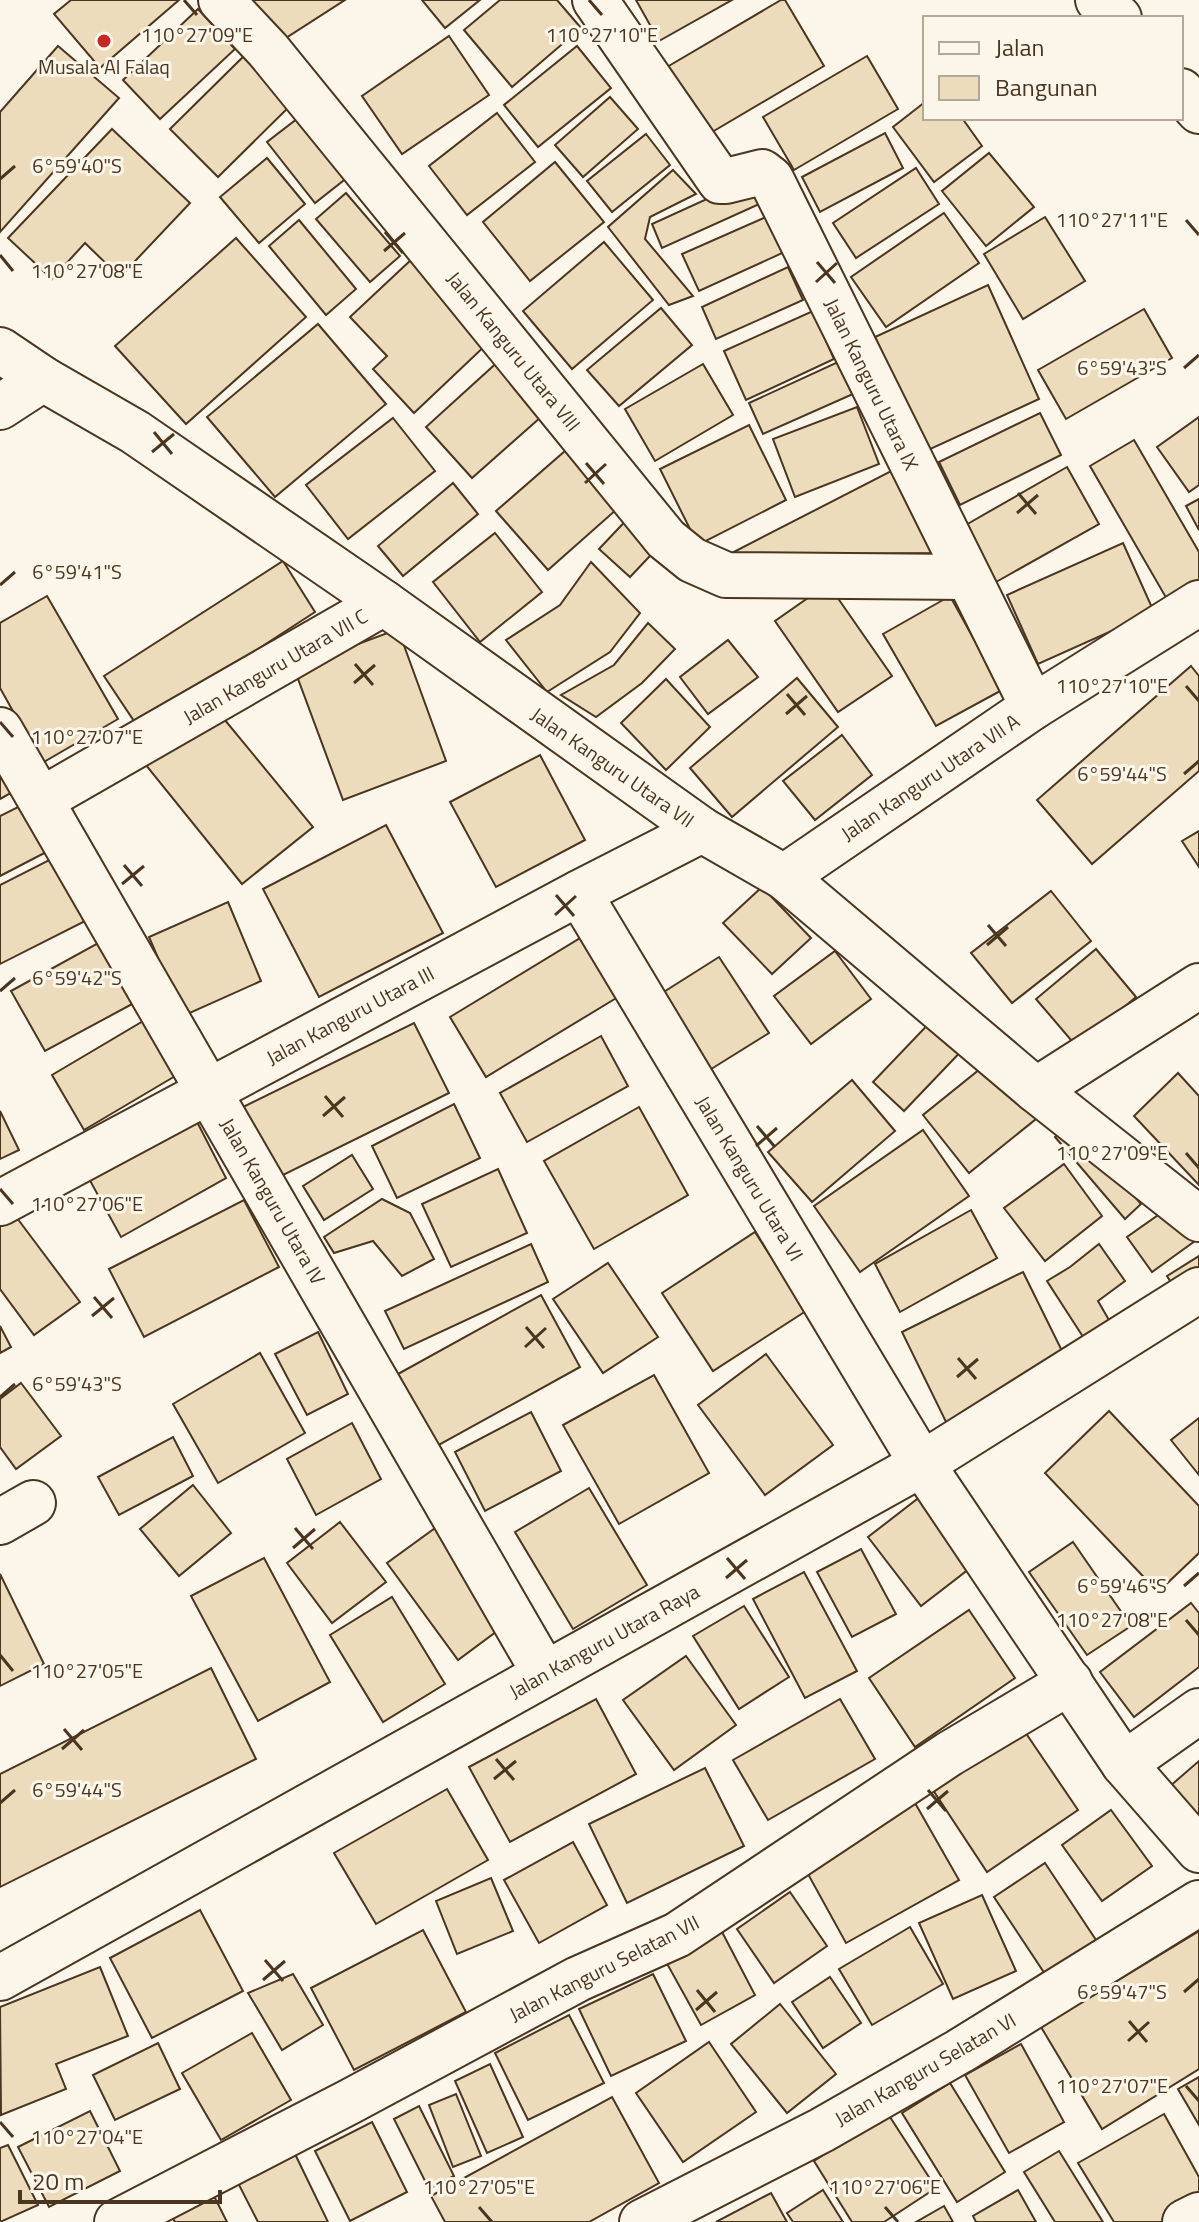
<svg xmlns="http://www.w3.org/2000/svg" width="1199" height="2222" font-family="'Titillium Web',sans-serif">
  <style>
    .building { fill: #ecdcbc; stroke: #4a3520; stroke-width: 2 }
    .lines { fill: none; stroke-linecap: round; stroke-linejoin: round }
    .street-casing { stroke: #4a3520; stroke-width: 48 }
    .highway-casing { stroke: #4a3520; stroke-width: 48 }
    .street { stroke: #fbf6e9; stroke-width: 44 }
    .highway { stroke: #fbf6e9; stroke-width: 44 }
    .ticks { fill: none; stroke: #4a3520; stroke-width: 3 }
    .poi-dot { fill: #c62828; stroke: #fbf6e9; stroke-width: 3 }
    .labels { text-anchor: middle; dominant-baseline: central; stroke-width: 6; stroke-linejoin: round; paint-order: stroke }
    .poi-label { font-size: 20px; fill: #4a3520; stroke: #fbf6e9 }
    .street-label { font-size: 20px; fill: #4a3520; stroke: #fbf6e9 }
    .ticks-label { font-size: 20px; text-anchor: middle; fill: #4a3520; stroke: #fbf6e9; stroke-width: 6; stroke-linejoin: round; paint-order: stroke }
  </style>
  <rect width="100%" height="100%" fill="#fbf6e9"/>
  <g class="building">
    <polygon points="71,0 179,0 100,68 54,14"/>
    <polygon points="251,0 345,0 278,43"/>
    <polygon points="422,0 480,0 445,28"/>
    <polygon points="500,0 557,0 581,28 512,87 464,30"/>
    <polygon points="636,0 732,0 659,41"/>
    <polygon points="781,0 785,0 824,66 707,135 667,67"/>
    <polygon points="198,9 235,49 160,119 123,80"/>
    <polygon points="449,36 489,95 402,154 362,96"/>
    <polygon points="58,46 119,98 0,232 0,112"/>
    <polygon points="577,46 611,88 538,147 504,105"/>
    <polygon points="250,50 298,98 218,177 170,129"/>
    <polygon points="867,56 898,109 794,170 763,117"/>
    <polygon points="610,97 638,129 583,177 555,145"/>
    <polygon points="925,102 925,118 962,118 982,146 934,182 893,127"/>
    <polygon points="306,112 353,173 315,203 267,142"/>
    <polygon points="497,113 535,162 467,215 429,166"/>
    <polygon points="112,129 190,203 120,277 85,243 52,279 8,238"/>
    <polygon points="885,133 903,168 820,212 802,177"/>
    <polygon points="646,134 670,165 612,212 587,181"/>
    <polygon points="989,153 1034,207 986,246 942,191"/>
    <polygon points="267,158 305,204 259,243 220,197"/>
    <polygon points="555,162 604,222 530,281 483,222"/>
    <polygon points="916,168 939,204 856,258 833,223"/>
    <polygon points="673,170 696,194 650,217 645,239 693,296 669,305 608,227"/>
    <polygon points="755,177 766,201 662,248 652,224"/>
    <polygon points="346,193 400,256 370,282 316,219"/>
    <polygon points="775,213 791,249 699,291 682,254"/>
    <polygon points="944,213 979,263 886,327 851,277"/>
    <polygon points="1045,217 1085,281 1023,319 984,254"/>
    <polygon points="299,220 356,289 326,315 269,246"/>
    <polygon points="236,238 306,317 186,424 115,346"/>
    <polygon points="604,242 653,300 572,369 523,311"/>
    <polygon points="412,259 489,342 414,413 373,369 387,356 350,317"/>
    <polygon points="788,267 803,300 716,339 702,307"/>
    <polygon points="988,285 1039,399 926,451 875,337"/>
    <polygon points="661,308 692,345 619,406 587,370"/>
    <polygon points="1144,309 1172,358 1066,419 1038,370"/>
    <polygon points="813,311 834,359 746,400 724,351"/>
    <polygon points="318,324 386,404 275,497 207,417"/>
    <polygon points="501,359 549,410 472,478 426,427"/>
    <polygon points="838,362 853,394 763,434 749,403"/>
    <polygon points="703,364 733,415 655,461 625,409"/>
    <polygon points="857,407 879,464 795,497 773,439"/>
    <polygon points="1040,413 1061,455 960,505 939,462"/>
    <polygon points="1199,417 1199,485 1189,492 1157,447"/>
    <polygon points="393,418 435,471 348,539 306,485"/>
    <polygon points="749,425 786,500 698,545 660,469"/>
    <polygon points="1134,440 1199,552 1199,583 1168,601 1090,466"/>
    <polygon points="565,451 617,509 548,570 496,511"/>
    <polygon points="1067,467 1099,524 996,582 964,526"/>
    <polygon points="897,468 942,553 728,555"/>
    <polygon points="453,483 478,514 403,576 378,546"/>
    <polygon points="1199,499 1199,530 1186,506"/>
    <polygon points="635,511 666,539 630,577 599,549"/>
    <polygon points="495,533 542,592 480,642 433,582"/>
    <polygon points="1123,543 1154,612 1038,664 1007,595"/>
    <polygon points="283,561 315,612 138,727 104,676"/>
    <polygon points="591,562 640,613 610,652 547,692 506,640 560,605"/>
    <polygon points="828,584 892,676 838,712 775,621"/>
    <polygon points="47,596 118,719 42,763 0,688 0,623"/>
    <polygon points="950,596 1002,690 936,726 883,634"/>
    <polygon points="648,623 675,649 642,683 596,717 561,695 614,665"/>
    <polygon points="398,629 446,761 343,800 294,668"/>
    <polygon points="728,640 758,677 708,714 680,677"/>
    <polygon points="1191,666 1199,676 1199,771 1092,864 1037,800"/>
    <polygon points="797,678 838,727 732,817 690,768"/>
    <polygon points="666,679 710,727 666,770 621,723"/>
    <polygon points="215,708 313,827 242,884 145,764"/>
    <polygon points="842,735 872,775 815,820 783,781"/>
    <polygon points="540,755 585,840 496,887 450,802"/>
    <polygon points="0,764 14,791 0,799"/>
    <polygon points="32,800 56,847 0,876 0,816"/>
    <polygon points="386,825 443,933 319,997 263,889"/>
    <polygon points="1199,831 1199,867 1182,841"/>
    <polygon points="67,851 99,914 0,964 0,885"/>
    <polygon points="762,887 811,938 772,974 723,923"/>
    <polygon points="1051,891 1091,941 1012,1003 971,953"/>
    <polygon points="228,902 261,981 183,1016 149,937"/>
    <polygon points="582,937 618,997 486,1077 450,1017"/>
    <polygon points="100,942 134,1003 45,1051 11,991"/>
    <polygon points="1096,949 1136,997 1077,1047 1036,999"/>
    <polygon points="835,951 871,999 811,1044 774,996"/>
    <polygon points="719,957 769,1033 708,1071 659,995"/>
    <polygon points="938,1014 969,1043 904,1111 873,1082"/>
    <polygon points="150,1017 182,1072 84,1130 52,1075"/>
    <polygon points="414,1023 449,1093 273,1180 239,1109"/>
    <polygon points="601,1036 628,1086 527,1142 500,1093"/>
    <polygon points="990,1061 1036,1119 969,1173 923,1115"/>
    <polygon points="1178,1073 1199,1096 1199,1185 1134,1116"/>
    <polygon points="852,1080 895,1131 812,1202 768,1152"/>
    <polygon points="454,1104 480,1158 397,1198 372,1146"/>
    <polygon points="639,1107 688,1195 594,1249 544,1161"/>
    <polygon points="0,1111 19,1150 0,1159"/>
    <polygon points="195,1118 226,1178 121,1237 88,1177"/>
    <polygon points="1071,1122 1141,1204 1125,1219 1055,1137"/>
    <polygon points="923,1130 969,1196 860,1272 814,1206"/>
    <polygon points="352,1155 373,1189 324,1220 303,1186"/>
    <polygon points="1064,1164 1102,1216 1045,1261 1004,1208"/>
    <polygon points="498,1169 527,1233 451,1267 422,1204"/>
    <polygon points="382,1199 410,1213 434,1259 402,1276 373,1241 334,1253 324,1237"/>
    <polygon points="244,1200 279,1267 144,1337 109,1269"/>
    <polygon points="1171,1206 1195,1241 1152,1272 1127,1237"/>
    <polygon points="971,1210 997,1258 900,1312 875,1264"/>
    <polygon points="14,1214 80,1302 34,1335 0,1289 0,1225"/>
    <polygon points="755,1232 806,1311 713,1371 662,1293"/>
    <polygon points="531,1244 548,1282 404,1349 385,1311"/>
    <polygon points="1099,1244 1125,1281 1098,1301 1113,1327 1087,1343 1047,1281 1070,1267"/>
    <polygon points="1199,1256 1199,1285 1180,1297 1167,1276"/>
    <polygon points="608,1263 658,1337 603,1373 553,1299"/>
    <polygon points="1023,1272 1071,1369 949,1428 902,1332"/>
    <polygon points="541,1295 580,1367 437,1446 398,1374"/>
    <polygon points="0,1326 11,1347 0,1353"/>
    <polygon points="318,1332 348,1394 307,1415 275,1354"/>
    <polygon points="260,1353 305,1433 218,1483 173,1404"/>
    <polygon points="766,1354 833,1445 765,1495 698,1405"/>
    <polygon points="654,1375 709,1473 619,1524 563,1425"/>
    <polygon points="21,1383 61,1436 16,1469 0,1447 0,1399"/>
    <polygon points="1109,1411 1199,1506 1199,1553 1158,1592 1045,1473"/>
    <polygon points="531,1412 561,1471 485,1511 455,1452"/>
    <polygon points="1199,1418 1199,1475 1171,1440"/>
    <polygon points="352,1423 381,1479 316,1515 287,1459"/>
    <polygon points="173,1437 193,1476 119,1515 98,1477"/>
    <polygon points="193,1485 231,1533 179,1576 140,1529"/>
    <polygon points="589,1488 647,1585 573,1629 515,1532"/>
    <polygon points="925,1493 978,1562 921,1606 868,1537"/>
    <polygon points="340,1522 386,1582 332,1623 287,1563"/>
    <polygon points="442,1523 512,1620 458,1660 387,1563"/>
    <polygon points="1073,1542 1131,1626 1087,1655 1029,1572"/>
    <polygon points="861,1549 896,1614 852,1637 817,1572"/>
    <polygon points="264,1558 330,1682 258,1721 191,1596"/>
    <polygon points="804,1572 857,1671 805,1698 753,1599"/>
    <polygon points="0,1574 44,1664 0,1686"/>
    <polygon points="392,1597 445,1684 383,1722 330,1635"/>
    <polygon points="1191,1603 1199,1613 1199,1667 1134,1717 1100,1672"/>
    <polygon points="744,1606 789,1677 739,1709 693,1636"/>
    <polygon points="969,1610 1015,1678 915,1747 869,1678"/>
    <polygon points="686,1656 736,1725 674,1770 623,1700"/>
    <polygon points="211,1668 256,1759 0,1887 0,1774"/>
    <polygon points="596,1699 636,1774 510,1842 469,1767"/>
    <polygon points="840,1699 875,1759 768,1820 733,1760"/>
    <polygon points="1021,1726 1078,1810 987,1872 931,1787"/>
    <polygon points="1199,1761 1199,1822 1169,1787"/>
    <polygon points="705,1768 744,1846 627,1903 589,1824"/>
    <polygon points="447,1789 488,1860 376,1924 334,1853"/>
    <polygon points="915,1803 959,1880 846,1943 803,1865"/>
    <polygon points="1111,1810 1152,1866 1102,1901 1062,1845"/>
    <polygon points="573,1842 607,1905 539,1943 504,1880"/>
    <polygon points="1045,1863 1096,1940 1045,1974 994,1897"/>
    <polygon points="491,1878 513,1931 457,1954 436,1901"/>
    <polygon points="790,1892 827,1946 774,1983 737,1929"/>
    <polygon points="982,1895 1016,1971 953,1999 919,1923"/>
    <polygon points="200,1910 243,1991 152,2038 110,1958"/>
    <polygon points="910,1927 943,1984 872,2025 839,1969"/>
    <polygon points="423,1930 466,2012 354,2070 311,1988"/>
    <polygon points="721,1930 755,1995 701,2025 665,1960"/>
    <polygon points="1199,1931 1199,2069 1102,2129 1041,2027"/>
    <polygon points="100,1967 128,2036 56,2064 66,2089 1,2115 0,2007"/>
    <polygon points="293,1974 323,2025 282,2050 248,1993"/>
    <polygon points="653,1974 686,2041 611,2076 579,2009"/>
    <polygon points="830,1977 861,2023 823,2048 792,2002"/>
    <polygon points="780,2004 836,2074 787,2113 731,2044"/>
    <polygon points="569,2015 604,2083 528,2120 495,2053"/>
    <polygon points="252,2033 291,2100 221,2140 182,2073"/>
    <polygon points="709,2042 756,2112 683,2162 636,2093"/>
    <polygon points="158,2043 180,2089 115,2120 93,2075"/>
    <polygon points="1021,2044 1064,2122 1009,2153 965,2075"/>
    <polygon points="490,2064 523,2137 487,2153 455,2081"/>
    <polygon points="1199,2077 1199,2125 1178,2089"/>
    <polygon points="950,2083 1005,2172 957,2202 902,2113"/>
    <polygon points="456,2094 481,2156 453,2167 429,2105"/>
    <polygon points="612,2097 659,2183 589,2222 445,2222 431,2196"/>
    <polygon points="419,2106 454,2176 429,2189 394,2119"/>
    <polygon points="90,2111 120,2171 49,2207 18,2147"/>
    <polygon points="888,2114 936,2188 884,2222 852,2222 814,2161"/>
    <polygon points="1164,2114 1199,2177 1199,2210 1174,2222 1114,2222 1078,2163"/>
    <polygon points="372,2122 407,2192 350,2221 315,2151"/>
    <polygon points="8,2145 38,2205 0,2222 0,2148"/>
    <polygon points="1059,2151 1103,2222 1055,2222 1024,2172"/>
    <polygon points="295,2154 328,2222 258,2222 238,2183"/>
    <polygon points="209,2186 227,2222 175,2222 167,2207"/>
    <polygon points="823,2190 843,2222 793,2222 787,2213"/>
    <polygon points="1018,2190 1036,2222 976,2222 973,2216"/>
    <polygon points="771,2193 787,2222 716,2222"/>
    <polygon points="944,2206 953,2222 916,2222"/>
  </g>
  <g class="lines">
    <g class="street-casing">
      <g id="street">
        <polyline points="221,0 268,50 666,539 692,560 726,575 967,577"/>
        <polyline points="595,0 720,181 726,181 762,172 771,179 1033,707"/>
        <polyline points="0,350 43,379 135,432 384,603 702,830 784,877 1036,1090 1199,1219"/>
        <polyline points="0,407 43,379"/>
        <polyline points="0,730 545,1674"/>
        <polyline points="41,800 384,603"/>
        <polyline points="784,877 1033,707 1199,603"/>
        <polyline points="579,893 922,1464 1124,1764 1199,1850"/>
        <polyline points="1036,1090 1199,986"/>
        <polyline points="0,1203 579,893 702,830"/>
        <polyline points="0,1522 33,1503"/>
        <polyline points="1124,1764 1199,1711"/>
        <polyline points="0,1978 922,1464 1199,1290"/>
        <polyline points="117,2222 349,2102 578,1979 677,1935 949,1754 1070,1682"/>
        <polyline points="642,2222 822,2130 960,2051 1199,1903"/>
        <polyline points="1185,2222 1199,2215"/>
      </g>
    </g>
    <g class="highway-casing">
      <g id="highway">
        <polyline points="1098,0 1119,18"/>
        <polyline points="1181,91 1199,111"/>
      </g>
    </g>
    <use href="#street" class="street"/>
    <use href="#highway" class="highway"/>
  </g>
  <path class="ticks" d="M 184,0 L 197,15M 589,0 L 602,15M 0,179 L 15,166M 1186,220 L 1199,235M 385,232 L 403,253M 384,251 L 405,233M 0,255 L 13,271M 817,262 L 835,283M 816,282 L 837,263M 1184,368 L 1199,355M 154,432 L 172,454M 152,452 L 174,434M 586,463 L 604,484M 585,483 L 606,464M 1018,493 L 1036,514M 1017,513 L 1038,495M 0,585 L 15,572M 355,664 L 373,685M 354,683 L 375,665M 1186,686 L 1199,701M 787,694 L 805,715M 786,714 L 807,696M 0,722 L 13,737M 1184,774 L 1199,761M 124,865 L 142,886M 122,884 L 144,866M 556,895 L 574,916M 555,915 L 576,896M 988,925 L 1006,946M 987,945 L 1008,927M 0,991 L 15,978M 325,1096 L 343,1117M 323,1116 L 345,1097M 757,1126 L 775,1147M 756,1146 L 777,1128M 1186,1153 L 1199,1168M 0,1189 L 13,1204M 94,1297 L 112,1318M 92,1316 L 114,1298M 526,1327 L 544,1348M 525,1347 L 546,1328M 958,1358 L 976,1379M 957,1377 L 978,1359M 0,1397 L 15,1384M 295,1528 L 313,1549M 293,1548 L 315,1529M 727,1558 L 745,1579M 726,1578 L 747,1560M 1184,1586 L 1199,1573M 1186,1620 L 1199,1635M 0,1655 L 13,1671M 64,1729 L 82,1750M 62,1749 L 84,1730M 496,1759 L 514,1780M 494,1779 L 516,1761M 928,1790 L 946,1811M 0,1803 L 15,1790M 927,1809 L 948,1791M 265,1960 L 283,1981M 263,1980 L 285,1961M 697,1990 L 715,2012M 1184,1992 L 1199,1979M 696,2010 L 717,1992M 1129,2021 L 1147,2042M 1128,2041 L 1149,2022M 1186,2086 L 1199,2101M 0,2122 L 13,2137M 479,2207 L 492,2222M 885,2207 L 898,2222"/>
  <circle class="poi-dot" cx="104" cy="41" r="8"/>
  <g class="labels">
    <g class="poi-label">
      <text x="104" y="66">Musala Al Falaq</text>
    </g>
    <g class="street-label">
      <text transform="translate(514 351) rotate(51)">Jalan Kanguru Utara VIII</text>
      <text transform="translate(872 384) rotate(64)">Jalan Kanguru Utara IX</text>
      <text transform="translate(275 666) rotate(-30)">Jalan Kanguru Utara VII C</text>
      <text transform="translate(613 767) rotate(35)">Jalan Kanguru Utara VII</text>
      <text transform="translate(930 777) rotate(-34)">Jalan Kanguru Utara VII A</text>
      <text transform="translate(350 1015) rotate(-28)">Jalan Kanguru Utara III</text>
      <text transform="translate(750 1178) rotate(59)">Jalan Kanguru Utara VI</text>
      <text transform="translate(273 1201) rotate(60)">Jalan Kanguru Utara IV</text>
      <text transform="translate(604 1641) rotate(-29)">Jalan Kanguru Utara Raya</text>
      <text transform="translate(604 1968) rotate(-27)">Jalan Kanguru Selatan VII</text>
      <text transform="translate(925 2069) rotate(-30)">Jalan Kanguru Selatan VI</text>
    </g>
  </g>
  <g class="ticks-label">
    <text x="197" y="42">110°27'09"E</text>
    <text x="602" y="42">110°27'10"E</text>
    <text x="77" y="173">6°59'40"S</text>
    <text x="1112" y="227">110°27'11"E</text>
    <text x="87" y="278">110°27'08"E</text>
    <text x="1122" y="375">6°59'43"S</text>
    <text x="77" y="579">6°59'41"S</text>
    <text x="1112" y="693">110°27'10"E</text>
    <text x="87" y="744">110°27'07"E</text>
    <text x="1122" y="781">6°59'44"S</text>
    <text x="77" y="985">6°59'42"S</text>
    <text x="1112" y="1160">110°27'09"E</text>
    <text x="87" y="1211">110°27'06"E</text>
    <text x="77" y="1391">6°59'43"S</text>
    <text x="1122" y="1593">6°59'46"S</text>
    <text x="1112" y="1627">110°27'08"E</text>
    <text x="87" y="1678">110°27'05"E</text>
    <text x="77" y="1797">6°59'44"S</text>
    <text x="1122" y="1999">6°59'47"S</text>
    <text x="1112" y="2093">110°27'07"E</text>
    <text x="87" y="2144">110°27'04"E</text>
    <text x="479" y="2194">110°27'05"E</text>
    <text x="885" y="2194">110°27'06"E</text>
  </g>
  <rect x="923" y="16" width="260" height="104" fill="#fbf6e9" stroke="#b4a999" stroke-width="2"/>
  <rect x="939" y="42" width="40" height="12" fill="#fbf6e9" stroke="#b4a999" stroke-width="2"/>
  <text x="995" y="56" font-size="24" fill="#4a3520">Jalan</text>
  <rect x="939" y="76" width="40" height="24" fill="#ecdcbc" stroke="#b4a999" stroke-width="2"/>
  <text x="995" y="96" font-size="24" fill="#4a3520">Bangunan</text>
  <path d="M20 2190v12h200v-12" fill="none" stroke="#4a3520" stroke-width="4"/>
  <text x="32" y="2190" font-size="24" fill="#4a3520" stroke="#fbf6e9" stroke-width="6" paint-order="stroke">20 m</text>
</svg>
